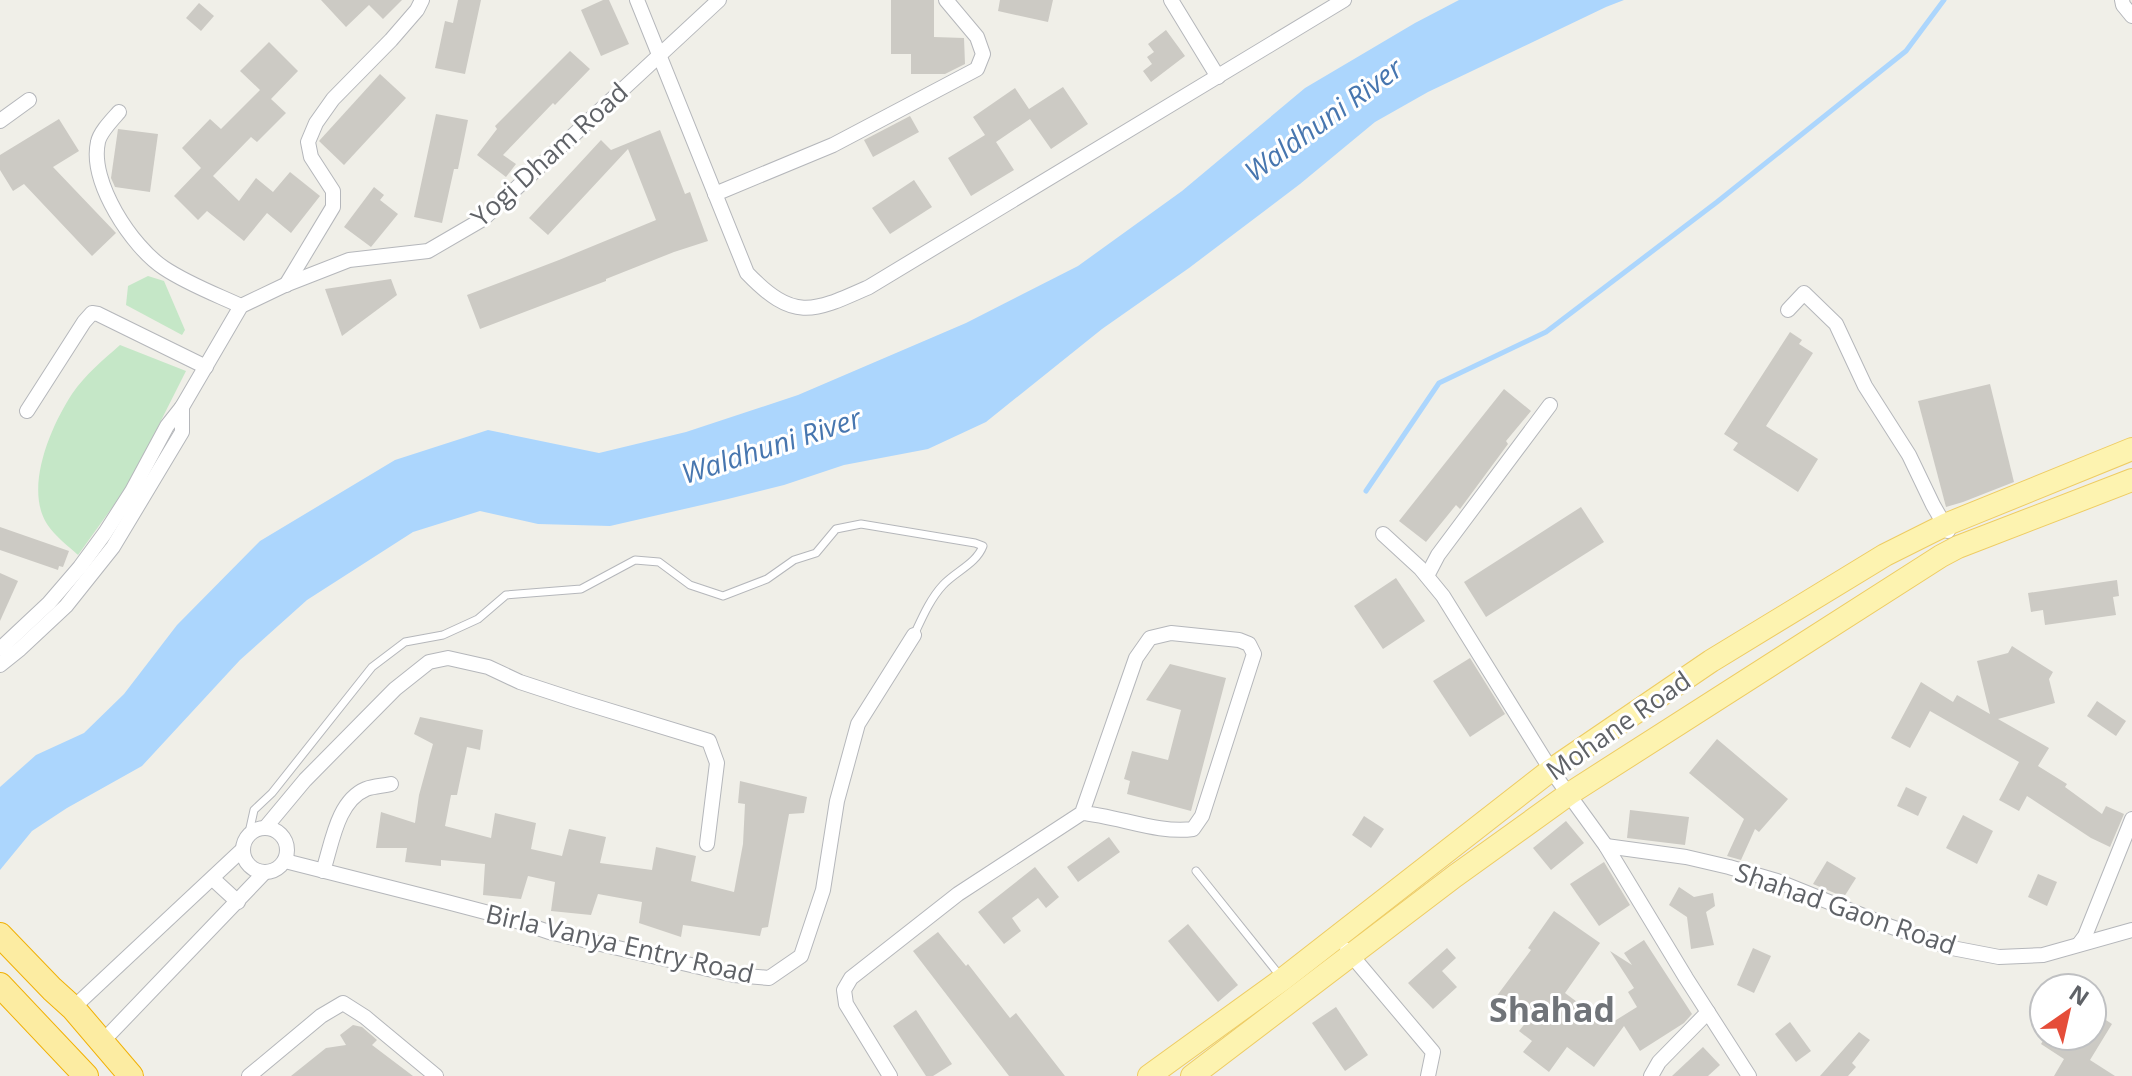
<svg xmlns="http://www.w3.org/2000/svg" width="2132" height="1076" font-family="'Open Sans',sans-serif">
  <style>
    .green { fill: #c5e7c7 }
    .water { fill: #acd6fd }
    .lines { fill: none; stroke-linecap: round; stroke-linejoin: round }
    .stream { stroke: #acd6fd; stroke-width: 5 }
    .building { fill: #cccac4 }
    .service-casing { stroke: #b5b7bb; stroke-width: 9 }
    .minor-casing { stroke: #b5b7bb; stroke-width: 16 }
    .primary-casing { stroke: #eecc63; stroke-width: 24 }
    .trunk-casing { stroke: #f1b107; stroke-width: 26 }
    .service { stroke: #fff; stroke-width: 7 }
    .minor { stroke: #fff; stroke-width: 14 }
    .primary { stroke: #fdf3b0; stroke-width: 22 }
    .trunk { stroke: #fceca2; stroke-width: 24 }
    .labels { text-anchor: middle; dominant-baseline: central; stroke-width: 6; stroke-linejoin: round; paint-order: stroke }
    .street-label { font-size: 26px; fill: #5f6267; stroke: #fff }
    .water-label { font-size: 28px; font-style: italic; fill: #4776af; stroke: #fff }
    .district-label { font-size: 34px; font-weight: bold; fill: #707479; stroke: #fff }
  </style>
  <rect width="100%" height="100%" fill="#f0efe8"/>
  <g class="green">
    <polygon points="148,276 164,281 185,330 182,335 126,305 128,286"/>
    <path d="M 120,345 L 186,371 L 129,484 L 78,555 C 68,546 55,536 47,524 C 24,488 51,426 72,394 C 85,375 103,360 120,345 Z"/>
  </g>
  <polygon class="water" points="1459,0 1624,0 1606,7 1428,92 1375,122 1300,184 1189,268 1102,329 986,422 928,449 844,465 784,485 728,499 610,526 538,524 480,511 413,532 307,600 240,660 142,766 67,808 32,831 0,870 0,787 36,755 84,733 124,694 177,625 260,541 395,460 488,430 599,453 686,432 798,395 966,323 1078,266 1182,191 1305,88 1415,23"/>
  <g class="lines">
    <polyline class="stream" points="1366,491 1439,383 1546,332 1717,202 1906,51 1944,0"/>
  </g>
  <g class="building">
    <polygon points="321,0 402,0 383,19 369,5 346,27"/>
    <polygon points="458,0 481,0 465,74 435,68 445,21 453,23"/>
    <polygon points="603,0 609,0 629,44 601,56 581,10"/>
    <polygon points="891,0 934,0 934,37 964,38 965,64 945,74 911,74 911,54 891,54"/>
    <polygon points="1000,0 1053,0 1048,22 998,11"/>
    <polygon points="199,3 214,16 201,31 186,18"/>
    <polygon points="1166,30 1185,56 1151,82 1143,71 1152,64 1147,57 1154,52 1148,44"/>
    <polygon points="269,42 298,71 271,99 286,113 257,142 251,137 213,176 239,201 256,178 273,192 290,172 320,196 291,233 267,213 244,241 207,211 198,220 174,196 201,168 182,148 210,119 221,129 260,90 240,71"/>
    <polygon points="570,51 590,69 555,105 553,103 503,155 516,164 506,177 477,155 497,129 495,126"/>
    <polygon points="380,74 406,98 344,165 319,141"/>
    <polygon points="1063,87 1088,124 1051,149 1030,119 996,142 1014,170 971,196 948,158 985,135 973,117 1015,88 1029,109"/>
    <polygon points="436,114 468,120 458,169 454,169 442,223 414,217"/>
    <polygon points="910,116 919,132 873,157 864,140"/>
    <polygon points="59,119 79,151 53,167 116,233 92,256 24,184 13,191 0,170 0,155"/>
    <polygon points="118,129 158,134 150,192 115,187 111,178"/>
    <polygon points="660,130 685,194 690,192 708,241 674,252 606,279 606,281 480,329 467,295 559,260 656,220 628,149 548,235 529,218 601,140 611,150"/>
    <polygon points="914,180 932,207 890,234 872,208"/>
    <polygon points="374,187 384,195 380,200 398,214 371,247 344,227"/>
    <polygon points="391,279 397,295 342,336 325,289"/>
    <polygon points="1790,332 1802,340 1799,344 1813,353 1766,426 1818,459 1798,492 1733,450 1738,443 1724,434"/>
    <polygon points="1990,384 2014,482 1963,502 1946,507 1918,401"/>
    <polygon points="1504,389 1531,411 1506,441 1508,444 1460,509 1456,505 1426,542 1399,521"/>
    <polygon points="1581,507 1604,542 1486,617 1464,582"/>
    <polygon points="0,527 69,551 63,567 59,566 58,570 0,550"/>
    <polygon points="0,573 18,581 0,621"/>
    <polygon points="1396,578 1425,621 1383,649 1354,606"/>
    <polygon points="2117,580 2119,596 2113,597 2116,615 2045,625 2043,610 2031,612 2028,593"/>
    <polygon points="2012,646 2053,672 2049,679 2055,703 1998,719 2049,748 2038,766 2067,784 2065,787 2102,814 2106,806 2124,814 2110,847 2091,838 2027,796 2019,811 1999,800 2019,762 1930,711 1910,748 1891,738 1921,682 1953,702 1957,695 1990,714 1977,661 2008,653"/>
    <polygon points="1470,658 1505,714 1470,737 1433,681"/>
    <polygon points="1170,664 1226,678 1191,811 1127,794 1130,781 1124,779 1132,751 1168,760 1181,710 1146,700"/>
    <polygon points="2097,701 2126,721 2116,736 2087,716"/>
    <polygon points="420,717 483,730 480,750 467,747 457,795 451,795 445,826 491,838 495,813 536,823 531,849 562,856 569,829 606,837 600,863 652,870 656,847 696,856 691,881 734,892 743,844 745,804 738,803 740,781 807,797 804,813 789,814 768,927 762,928 760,936 683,925 681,937 639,923 642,902 598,894 591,915 551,911 555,882 528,876 521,899 483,895 485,864 441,860 441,866 405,862 407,848 376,848 381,812 415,823 419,795 433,744 414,734"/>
    <polygon points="1717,739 1788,799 1759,832 1755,829 1741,860 1727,856 1744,819 1689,773"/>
    <polygon points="1906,787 1927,797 1918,816 1897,806"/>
    <polygon points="1630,810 1689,817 1685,845 1627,838"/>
    <polygon points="1963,815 1993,831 1977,864 1946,848"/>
    <polygon points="1364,816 1384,829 1371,848 1352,835"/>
    <polygon points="1566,821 1584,843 1551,870 1533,848"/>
    <polygon points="1109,837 1120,852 1078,882 1067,867"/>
    <polygon points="1827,861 1856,878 1844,897 1813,884"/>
    <polygon points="1604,862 1630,905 1599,926 1570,884"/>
    <polygon points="1035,867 1059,897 1046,908 1038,898 1012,918 1021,931 1004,944 978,912"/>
    <polygon points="2038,874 2057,882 2047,906 2028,897"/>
    <polygon points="1679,887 1694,897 1713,893 1715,906 1706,912 1714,945 1691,949 1687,917 1669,905"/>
    <polygon points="1554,911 1600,943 1565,993 1608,1025 1637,1007 1628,992 1634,988 1610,951 1632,965 1624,953 1644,940 1692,1014 1684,1023 1640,1051 1624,1026 1594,1067 1567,1047 1549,1072 1523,1052 1532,1041 1519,1031 1527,1021 1496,997 1531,950 1528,948"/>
    <polygon points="1188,924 1238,985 1218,1002 1168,941"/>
    <polygon points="938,932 966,966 968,964 1010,1018 1016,1013 1065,1076 1009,1076 913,951"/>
    <polygon points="1447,948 1456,958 1442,971 1457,987 1433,1009 1408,983"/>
    <polygon points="1753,948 1771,956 1754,993 1737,985"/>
    <polygon points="1336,1007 1368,1055 1345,1071 1312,1023"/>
    <polygon points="916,1010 952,1064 933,1076 926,1076 893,1026"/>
    <polygon points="2092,1011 2112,1024 2090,1060 2115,1076 2054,1076 2064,1059 2041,1044 2046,1036 2092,1036"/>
    <polygon points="1790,1022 1811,1051 1796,1062 1775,1034"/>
    <polygon points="353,1025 362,1027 377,1040 372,1045 413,1076 291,1076 326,1048 346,1045 340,1035"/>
    <polygon points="1859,1032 1870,1040 1852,1063 1856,1067 1848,1076 1820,1076"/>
    <polygon points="1703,1047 1720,1065 1708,1076 1672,1076"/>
  </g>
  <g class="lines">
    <g class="service-casing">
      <g id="service">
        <path d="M 248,837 L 254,810 L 272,793 L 372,667 L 405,642 L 443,635 L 478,619 L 506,595 L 581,589 L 635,560 L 659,562 L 690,585 L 723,596 L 767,579 L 794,560 L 816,553 L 836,529 L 861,524 L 975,543 L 983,546 C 976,564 956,571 943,585 C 930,599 922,618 914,635"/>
        <polyline points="1196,871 1281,977"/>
      </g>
    </g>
    <g class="minor-casing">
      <g id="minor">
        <path d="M 637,0 L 747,273 C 794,322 813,312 869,287 L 1344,0"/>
        <polyline points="1171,0 1218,77"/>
        <polyline points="2122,0 2123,5 2132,16"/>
        <path d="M 119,112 C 112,120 100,132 98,142 C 89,182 132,247 164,268 C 188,284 215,294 241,306"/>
        <polyline points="0,121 29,100"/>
        <polyline points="715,194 833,145 977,69 983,54 977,37 946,0"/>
        <polyline points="286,285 333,207 333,191 311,157 308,142 316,123 333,99 391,40 417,10 422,0"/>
        <polyline points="1788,310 1804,293 1836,324 1865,386 1909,455 1933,505 1948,531"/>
        <polyline points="27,411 84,322 92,313 98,314 206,367"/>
        <polyline points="1383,534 1420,568 1443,596 1551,770 1606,846 1686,978 1749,1076"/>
        <polyline points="1427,576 1438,555 1550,405"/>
        <polyline points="0,649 49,603 80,567 105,533 132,491 167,426 182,407 241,306 285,285 349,260 428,251 483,219 719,0"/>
        <polyline points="0,665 20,649 66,606 113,547 182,432 182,407"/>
        <polyline points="265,828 305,780 395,689 429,662 448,658 488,667 520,682 578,701 709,741 717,763 707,844"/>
        <circle cx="265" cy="850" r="22"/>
        <polyline points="1606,846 1686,857 1729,867 1777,881 1886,925 1952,948 1999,957 2043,955 2132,930"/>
        <polyline points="285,861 447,902 508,918 549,932 734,975 769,978 801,956 823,890 837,801 858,724 914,635"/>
        <path d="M 323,871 C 332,844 337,801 366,789 C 374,786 383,786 391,784"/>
        <polyline points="213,879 238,902"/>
        <polyline points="2079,944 2085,936 2132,819"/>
        <polyline points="1347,950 1433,1052 1428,1076"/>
        <polyline points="73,1008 243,849"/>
        <polyline points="102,1042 265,872"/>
        <polyline points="249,1076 321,1016 343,1003 365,1017 436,1076"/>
        <path d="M 890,1076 L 846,1004 L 844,990 L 851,978 L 958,894 L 1082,813 C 1118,816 1158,834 1193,829 L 1202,816 L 1254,654 L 1249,644 L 1239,640 L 1171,633 L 1150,638 L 1136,658 L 1082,813"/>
        <polyline points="1651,1076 1659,1062 1708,1012"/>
      </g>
    </g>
    <g class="primary-casing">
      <g id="primary">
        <polyline points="1149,1076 1283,979 1551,770 1711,661 1885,555 1945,525 2132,449"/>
        <polyline points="1192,1076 1455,876 1569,794 1941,556 1958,547 2132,480"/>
      </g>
    </g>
    <g class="trunk-casing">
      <g id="trunk">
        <polyline points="0,935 52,989 73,1008 131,1076"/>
        <polyline points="0,985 86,1076"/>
      </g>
    </g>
    <use href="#service" class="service"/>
    <use href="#minor" class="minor"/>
    <use href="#primary" class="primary"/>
    <use href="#trunk" class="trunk"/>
  </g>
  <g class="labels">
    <g class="street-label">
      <text transform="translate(549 154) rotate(-42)">Yogi Dham Road</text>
      <text transform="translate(1618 725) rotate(-35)">Mohane Road</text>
      <text transform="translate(1846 908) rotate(19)">Shahad Gaon Road</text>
      <text transform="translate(620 943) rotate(13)">Birla Vanya Entry Road</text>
    </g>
    <g class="water-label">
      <text transform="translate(1323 119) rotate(-36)">Waldhuni River</text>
      <text transform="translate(771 445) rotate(-18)">Waldhuni River</text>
    </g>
    <g class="district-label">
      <text x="1552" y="1009">Shahad</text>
    </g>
  </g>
  <g transform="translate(2068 1012) rotate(34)"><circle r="38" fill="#ffffff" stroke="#bfc0c2" stroke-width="2"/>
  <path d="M0-6L14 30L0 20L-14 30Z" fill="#e54d39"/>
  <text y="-12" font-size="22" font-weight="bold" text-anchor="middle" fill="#5f6267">N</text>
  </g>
</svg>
